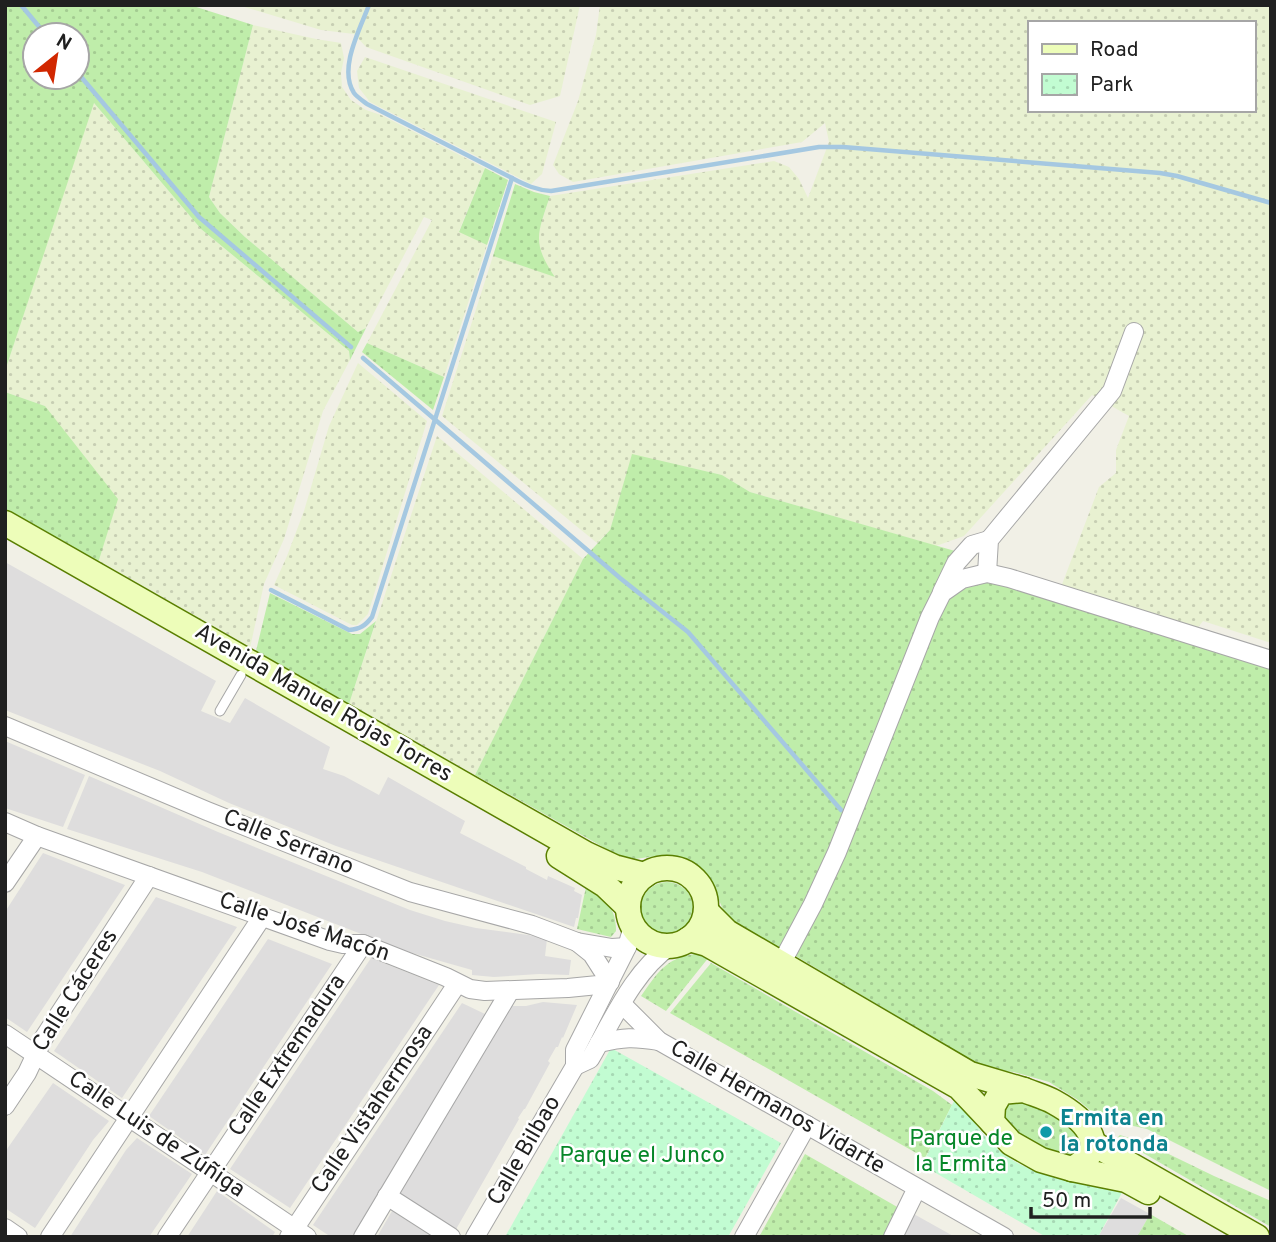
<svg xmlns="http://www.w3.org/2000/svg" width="1276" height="1242" font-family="Overpass,sans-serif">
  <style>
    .residential { fill: #dedddd }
    .farmland { fill: url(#farmland-dots); fill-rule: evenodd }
    .grass { fill: url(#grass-dots); fill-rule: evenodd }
    .park { fill: url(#park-dots) }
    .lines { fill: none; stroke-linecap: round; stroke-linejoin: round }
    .stream { stroke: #a5c8e1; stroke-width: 4.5 }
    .service-casing { stroke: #a7a7a7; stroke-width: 11 }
    .minor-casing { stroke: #a7a7a7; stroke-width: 20 }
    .secondary-casing { stroke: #5a7f00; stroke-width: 27 }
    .service { stroke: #fff; stroke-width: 9 }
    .minor { stroke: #fff; stroke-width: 18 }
    .secondary { stroke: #edfdb9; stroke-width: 24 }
    .culture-dot { fill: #0f9aa8; stroke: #fff; stroke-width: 2.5 }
    .labels { text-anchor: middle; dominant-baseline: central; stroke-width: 5; stroke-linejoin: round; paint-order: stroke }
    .street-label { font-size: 23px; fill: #202020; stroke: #fff }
    .culture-label { font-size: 23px; font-weight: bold; fill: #0d838f; stroke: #fff; text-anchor: start }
    .park-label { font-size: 23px; fill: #068728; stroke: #fff }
  </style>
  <defs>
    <pattern id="farmland-dots" width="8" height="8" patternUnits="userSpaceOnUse" patternTransform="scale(1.75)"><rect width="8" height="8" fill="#e8f1d1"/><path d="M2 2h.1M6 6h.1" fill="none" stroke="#c7ceb3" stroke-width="1.8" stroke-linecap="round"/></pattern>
    <pattern id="grass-dots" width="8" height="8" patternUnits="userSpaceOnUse" patternTransform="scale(1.75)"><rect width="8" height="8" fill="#bfedaa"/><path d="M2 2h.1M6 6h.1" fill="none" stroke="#a4cb92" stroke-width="1.8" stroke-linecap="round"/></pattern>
    <pattern id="park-dots" width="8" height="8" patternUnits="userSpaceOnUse" patternTransform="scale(1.75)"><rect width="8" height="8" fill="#c2fcd2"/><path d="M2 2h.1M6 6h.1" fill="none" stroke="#a6d8b4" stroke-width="1.8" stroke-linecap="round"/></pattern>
  </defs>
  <rect width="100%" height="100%" fill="#f1f0e6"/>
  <g class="residential">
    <polygon points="5,562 216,681 201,711 230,723 245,698 330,747 323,769 344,776 379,795 388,777 465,821 460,833 526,867 526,869 547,880 548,876 575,888 574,891 582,895 578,918 576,918 574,927 336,846 229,803 160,771 5,710"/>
    <polygon points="5,741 85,775 63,827 5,808"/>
    <polygon points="89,776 218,832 410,910 445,921 476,928 543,937 547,939 545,956 571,960 569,975 539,974 494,977 472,975 472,970 405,951 202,872 67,829"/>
    <polygon points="43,853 125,885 27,1032 5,1017 5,912"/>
    <polygon points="156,897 237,927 122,1098 54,1051"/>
    <polygon points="268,939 332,964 205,1155 149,1116"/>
    <polygon points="371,958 439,985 290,1208 230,1169"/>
    <polygon points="543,1002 577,1005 563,1038 562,1037 558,1047 556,1047 548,1061 550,1063 525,1109 524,1109 518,1118 519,1119 455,1231 399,1196 510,1006 526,1006"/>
    <polygon points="462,1003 485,1014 352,1237 331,1237 313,1225"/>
    <polygon points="53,1083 109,1121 93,1140 35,1228 5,1208 5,1152"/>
    <polygon points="137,1138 192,1174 149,1237 70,1237 126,1150"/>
    <polygon points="217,1191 275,1232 272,1237 187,1237"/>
    <polygon points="1121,1198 1150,1214 1137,1237 1098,1237"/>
    <polygon points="392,1211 433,1237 377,1237"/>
    <polygon points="912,1213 955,1237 901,1237"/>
  </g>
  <g class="farmland">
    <polygon points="238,5 580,5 560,96 530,105 366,47 354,34 321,30"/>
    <path d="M 600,5 L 1271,5 L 1271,643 L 1203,621 L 1196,630 L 1061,587 L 1099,487 L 1116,473 L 1116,450 L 1129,416 L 1092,395 L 964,536 L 936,546 L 750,492 L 722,475 L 632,455 L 610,530 L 597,543 L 442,416 L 493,256 L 554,276 L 543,260 L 539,247 L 538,233 L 550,196 L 774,161 L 789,167 L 799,179 L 808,198 L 829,142 L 825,123 L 802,142 L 573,182 L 559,174 L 553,165 L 578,101 L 596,35 ZM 1029,23 L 1253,23 L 1253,110 L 1029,110 Z"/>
    <polygon points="253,25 316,39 341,43 344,58 341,73 342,87 351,100 366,110 381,115 485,168 459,231 487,245 444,377 367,343 432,220 424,217 366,328 358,332 245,237 220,213 209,197"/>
    <polygon points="365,57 556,122 542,174 531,184 370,102 359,88 357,71"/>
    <polygon points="93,102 201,229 349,351 350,360 323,411 284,539 264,584 250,648 98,563 45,406 5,392 5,371"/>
    <polygon points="358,363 427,421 368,614 357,625 352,625 274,585 287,556 304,511 329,426"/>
    <polygon points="437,436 583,559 475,775 349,704"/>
  </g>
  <g class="grass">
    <path d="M 5,5 L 190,5 L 253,25 L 209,197 L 220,213 L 245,237 L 358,332 L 366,328 L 350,360 L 349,351 L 201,229 L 94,103 L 5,371 ZM 77,35 L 77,77 L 35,77 L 35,35 Z"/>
    <polygon points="485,168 508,180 487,245 459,232"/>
    <path d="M 515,184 L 534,192 L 550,196 C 538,233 531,242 555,277 L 493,256 Z"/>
    <polygon points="367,343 444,377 433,410 362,352"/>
    <polygon points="5,392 45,406 118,499 98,563 5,510"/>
    <polygon points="632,454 722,475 750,492 955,551 843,823 781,949 727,919 710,879 698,866 681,859 664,855 635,859 619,856 475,775 583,559 610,530"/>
    <path d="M 984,580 L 1001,582 L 1271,667 L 1271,1191 L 1147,1129 L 1120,1123 L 1104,1122 L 1078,1100 L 1049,1082 L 1014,1072 L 986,1069 L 794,955 L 845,856 L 942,607 C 955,589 963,585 984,580 Z"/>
    <polygon points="270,593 352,634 360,634 376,621 349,704 256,651"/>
    <circle cx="667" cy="908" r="26"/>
    <path d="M 586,887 C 605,897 616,908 616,931 L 611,937 L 577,929 Z"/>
    <path d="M 695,954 L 709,957 L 666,1011 L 641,996 C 657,974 665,958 695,954 Z"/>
    <polygon points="711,963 933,1091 952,1105 925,1158 670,1013"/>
    <polygon points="1022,1100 1047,1109 1077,1132 1082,1148 1071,1157 1034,1147 1003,1120 1006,1103"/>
    <polygon points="1120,1135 1146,1143 1214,1176 1271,1201 1271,1227 1119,1139 1118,1137"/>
    <polygon points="805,1154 899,1208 885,1237 759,1237"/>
    <polygon points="1150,1214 1190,1237 1137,1237"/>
  </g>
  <g class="park">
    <polygon points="611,1048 781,1143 728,1237 505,1237"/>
    <path d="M 956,1097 C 970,1115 983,1138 1001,1152 C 1036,1180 1082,1182 1125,1187 L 1098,1237 L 1046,1237 L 922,1165 Z"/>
  </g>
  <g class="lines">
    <g class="stream">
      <polyline points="21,5 46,35"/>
      <path d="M 369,5 C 360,29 338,69 354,93 C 357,97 363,101 367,104 L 512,178 C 525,185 536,190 551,191 L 819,147 L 843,147 L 1160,173 L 1177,176 L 1271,203"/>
      <polyline points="77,72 199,217 351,347"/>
      <polyline points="363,358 620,578 688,632 841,810"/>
      <path d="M 271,590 L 349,630 C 360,629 365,626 372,617 L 512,178"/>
    </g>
    <g class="service-casing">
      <polyline id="service" points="220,711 241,675"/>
    </g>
    <g class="minor-casing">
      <g id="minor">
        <polyline points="987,573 989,540 1112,391 1134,332"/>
        <polyline points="942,592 956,563 972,545 989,540"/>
        <polyline points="5,726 207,811 410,892 532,925 577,942 612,948 627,947"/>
        <polyline points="5,822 37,836 330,941 343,944 363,944 446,977 470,989 485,991 568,988 598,985 610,982 592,954 577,942"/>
        <polyline points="5,883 37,836"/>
        <polyline points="781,964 813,904 837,852 930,617 942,593 962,579 987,573 1009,578 1271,660"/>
        <polyline points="622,1004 659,1041 1004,1237"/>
        <polyline points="5,1034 307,1237"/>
        <path d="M 599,1043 C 624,1037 634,1037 659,1041"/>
        <path d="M 575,1066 L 590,1059 C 613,1020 633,972 670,946"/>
        <polyline points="5,1106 27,1073 43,1039 149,876"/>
        <polyline points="387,1196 451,1237"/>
        <polyline points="5,1228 18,1237"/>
        <polyline points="50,1237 262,917"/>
        <polyline points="167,1237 363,944"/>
        <polyline points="289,1237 457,984"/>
        <polyline points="363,1237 510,991"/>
        <polyline points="475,1237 575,1066 575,1050 627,947 633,926"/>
        <polyline points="744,1237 807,1125"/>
        <polyline points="893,1237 917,1188"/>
      </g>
    </g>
    <g class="secondary-casing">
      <g id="secondary">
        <polyline points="5,523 586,854 614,867 645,875"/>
        <polyline points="559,856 605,885 628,907"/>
        <circle cx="667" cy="907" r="39"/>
        <polyline points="706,911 727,932 970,1074 1024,1090"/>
        <polyline points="689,939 707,944 959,1087 992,1122"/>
        <path d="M 1024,1090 C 1034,1094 1045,1097 1054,1102 C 1083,1118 1114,1146 1072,1169 L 1041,1160 L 1011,1143 L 992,1122 L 993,1106 L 1001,1092 Z"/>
        <polyline points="1094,1144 1257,1237"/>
        <polyline points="1072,1169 1126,1180 1148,1192"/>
      </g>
    </g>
    <use href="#service" class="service"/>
    <use href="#minor" class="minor"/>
    <use href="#secondary" class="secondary"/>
  </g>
  <circle class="culture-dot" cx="1046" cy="1132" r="7"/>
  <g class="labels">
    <g class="street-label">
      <text transform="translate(323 704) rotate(30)">Avenida Manuel Rojas Torres</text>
      <text transform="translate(288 843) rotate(22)">Calle Serrano</text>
      <text transform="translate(304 928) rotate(18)">Calle José Macón</text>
      <text transform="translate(76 991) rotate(-58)">Calle Cáceres</text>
      <text transform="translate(288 1056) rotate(-56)">Calle Extremadura</text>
      <text transform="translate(777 1108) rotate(30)">Calle Hermanos Vidarte</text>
      <text transform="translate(373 1110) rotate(-56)">Calle Vistahermosa</text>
      <text transform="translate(156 1135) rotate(34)">Calle Luis de Zúñiga</text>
      <text transform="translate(525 1151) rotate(-60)">Calle Bilbao</text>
    </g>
    <g class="culture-label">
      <text x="1060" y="1119">Ermita en<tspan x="1060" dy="26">la rotonda</tspan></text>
    </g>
    <g class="park-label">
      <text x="961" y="1139">Parque de<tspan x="961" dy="26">la Ermita</tspan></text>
      <text x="642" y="1156">Parque el Junco</text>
    </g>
  </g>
  <rect width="1276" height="1242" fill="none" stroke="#202020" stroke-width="14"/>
  <rect x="1028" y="21" width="228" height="91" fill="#ffffff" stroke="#a6a6a6" stroke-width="2"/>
  <rect x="1042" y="44" width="35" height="10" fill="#edfdb9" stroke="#a6a6a6" stroke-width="2"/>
  <text x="1090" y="56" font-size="21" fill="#202020">Road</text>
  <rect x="1042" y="74" width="35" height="21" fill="url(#park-dots)" stroke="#a6a6a6" stroke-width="2"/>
  <text x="1090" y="91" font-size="21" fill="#202020">Park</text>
  <g transform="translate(56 56) rotate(30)"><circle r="33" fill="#ffffff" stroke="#a6a6a6" stroke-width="2"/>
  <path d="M0-5L12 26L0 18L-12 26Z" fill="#d12700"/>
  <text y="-10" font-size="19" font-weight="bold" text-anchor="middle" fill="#202020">N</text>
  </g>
  <path d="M1031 1207v10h119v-10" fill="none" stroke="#202020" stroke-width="3.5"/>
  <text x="1042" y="1207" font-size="21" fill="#202020" stroke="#ffffff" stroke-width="5" paint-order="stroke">50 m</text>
</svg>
